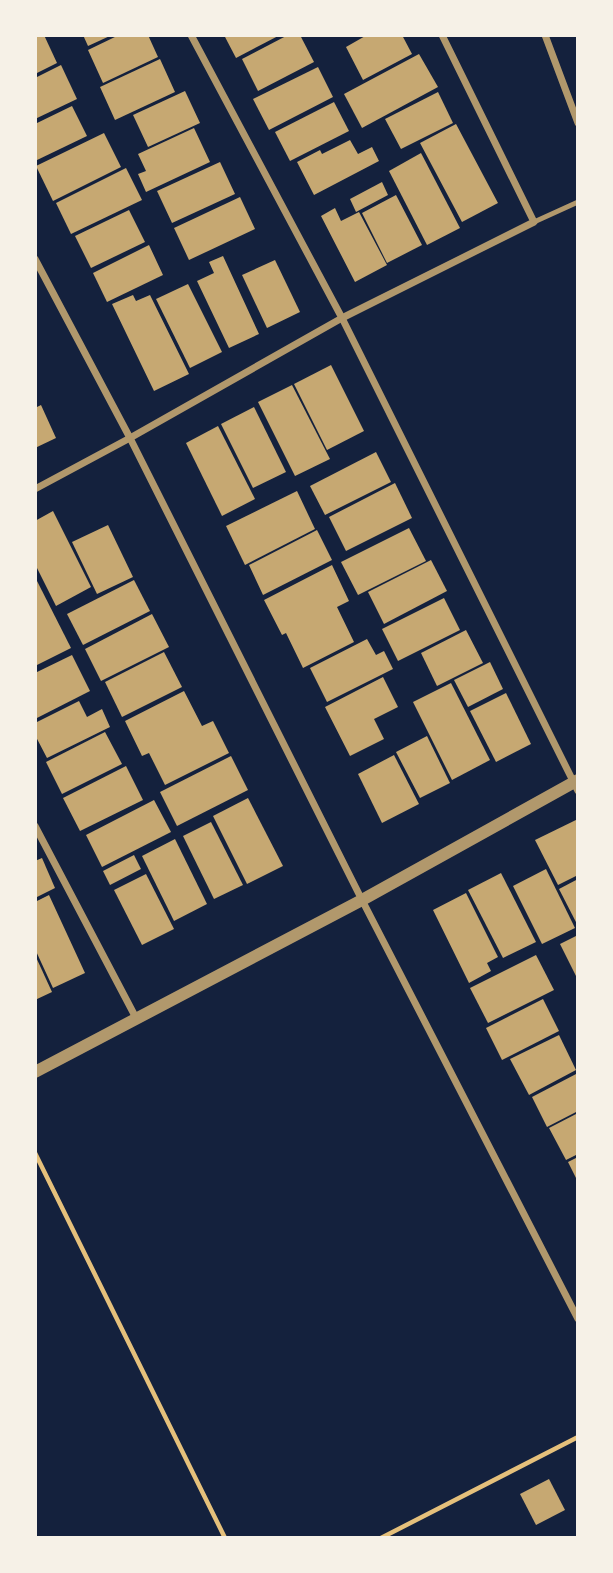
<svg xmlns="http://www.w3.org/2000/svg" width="613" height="1573" font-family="'Varela Round',sans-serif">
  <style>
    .building { fill: #c6a872 }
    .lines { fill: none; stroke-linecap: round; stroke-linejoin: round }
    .path { stroke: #e5c07b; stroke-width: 4.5 }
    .service { stroke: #b1986c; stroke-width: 5 }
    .minor { stroke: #b1986c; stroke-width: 7 }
    .tertiary { stroke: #b1986c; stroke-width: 12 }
  </style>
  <rect width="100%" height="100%" fill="#14213d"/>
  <g class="building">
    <polygon points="35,35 44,35 57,63 35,74"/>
    <polygon points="83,35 112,35 88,46"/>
    <polygon points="119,35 148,35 158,57 103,83 88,50"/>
    <polygon points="224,35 280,35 236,58"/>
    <polygon points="288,35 300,35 314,62 258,91 242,59"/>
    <polygon points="367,35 402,35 412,54 363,80 346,47"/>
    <polygon points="419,54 438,87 362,128 344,94"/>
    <polygon points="160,59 175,92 115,120 100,87"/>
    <polygon points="61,65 77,99 35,119 35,78"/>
    <polygon points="318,67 333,97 269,130 253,99"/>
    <polygon points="185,91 200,123 148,147 133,115"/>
    <polygon points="438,92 453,123 401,149 385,119"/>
    <polygon points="334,102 349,131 290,161 275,132"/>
    <polygon points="72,106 87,136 35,161 35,124"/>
    <polygon points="456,124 498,203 462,222 420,143"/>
    <polygon points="194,128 210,162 146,192 138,174 146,171 138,154"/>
    <polygon points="104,133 121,167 53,201 36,166"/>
    <polygon points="350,140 358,154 372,147 379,161 314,195 297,162 320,150 322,154"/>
    <polygon points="421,153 460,228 427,245 389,171"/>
    <polygon points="220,162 235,194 172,223 157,191"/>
    <polygon points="126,168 142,200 71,234 56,203"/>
    <polygon points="382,182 388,195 356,212 350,199"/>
    <polygon points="396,195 422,245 387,263 362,213"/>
    <polygon points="240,197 255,229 189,260 174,228"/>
    <polygon points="335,208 341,221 359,212 387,265 355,282 321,216"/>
    <polygon points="129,210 145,242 91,268 75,236"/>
    <polygon points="149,245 163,275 107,302 93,273"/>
    <polygon points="223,256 259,334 229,348 197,281 214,273 209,262"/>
    <polygon points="275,260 300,312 267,328 242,275"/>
    <polygon points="188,284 222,352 190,368 156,299"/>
    <polygon points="133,295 136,301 150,295 189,374 154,391 112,304"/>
    <polygon points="331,365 364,431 327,450 294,384"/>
    <polygon points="292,385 330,459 295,476 258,402"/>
    <polygon points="41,405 56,438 35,448 35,408"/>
    <polygon points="254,407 286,472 253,488 221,424"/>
    <polygon points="218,426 255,499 222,516 186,443"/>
    <polygon points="376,452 391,482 325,515 310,486"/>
    <polygon points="395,483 412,518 346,551 329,517"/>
    <polygon points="297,491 315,529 245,565 226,526"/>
    <polygon points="53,511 91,587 56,606 35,564 35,521"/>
    <polygon points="108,525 133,577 97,594 72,542"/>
    <polygon points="409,528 426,561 358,595 341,562"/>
    <polygon points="317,530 332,560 263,595 249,565"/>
    <polygon points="431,560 447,591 384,624 368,592"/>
    <polygon points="332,565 349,601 337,607 354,642 303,668 286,633 282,635 264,600"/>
    <polygon points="35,577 71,648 35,666"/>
    <polygon points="134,580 150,611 83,645 67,614"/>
    <polygon points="444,598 460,630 398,661 382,629"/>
    <polygon points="152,614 169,647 101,681 85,649"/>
    <polygon points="466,630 483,663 437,686 421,653"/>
    <polygon points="367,639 376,655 384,651 393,669 327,702 310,668"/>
    <polygon points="164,652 182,687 122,717 105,682"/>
    <polygon points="72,655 90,691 35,719 35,673"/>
    <polygon points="490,662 503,689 468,707 454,680"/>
    <polygon points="383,677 398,707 374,719 384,739 350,756 325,707"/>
    <polygon points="451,683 490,760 452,780 413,702"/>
    <polygon points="184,691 202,726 213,721 229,753 165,785 149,753 142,756 125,721"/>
    <polygon points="506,693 531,744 496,762 470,711"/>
    <polygon points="79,701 87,717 102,709 110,727 47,758 35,735 35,723"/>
    <polygon points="105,732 122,764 62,794 46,762"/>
    <polygon points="427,736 450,783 420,798 396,752"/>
    <polygon points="394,755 419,804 382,823 358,774"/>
    <polygon points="231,756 248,790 177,826 160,792"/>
    <polygon points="126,766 143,800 80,831 63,798"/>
    <polygon points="248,798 283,866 247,884 213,816"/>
    <polygon points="154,800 171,832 102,867 86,835"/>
    <polygon points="578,819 578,875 558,885 535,840"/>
    <polygon points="211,822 243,885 214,899 183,836"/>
    <polygon points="175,839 207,904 174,921 142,856"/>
    <polygon points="134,855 141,869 110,885 103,871"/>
    <polygon points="42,858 55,888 35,898 35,861"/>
    <polygon points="546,869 575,928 542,944 513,886"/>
    <polygon points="501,873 536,942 503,958 468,890"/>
    <polygon points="146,874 174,929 142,945 114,890"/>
    <polygon points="578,879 578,926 559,889"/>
    <polygon points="466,893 498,957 487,963 491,971 469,983 433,910"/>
    <polygon points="49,895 85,973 53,988 35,949 35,902"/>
    <polygon points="578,935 578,980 560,944"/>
    <polygon points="35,955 52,992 35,1000"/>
    <polygon points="536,955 554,990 488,1023 470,988"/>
    <polygon points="543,999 559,1031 502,1060 486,1028"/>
    <polygon points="559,1035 576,1070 529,1095 510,1059"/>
    <polygon points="578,1073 578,1111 547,1127 532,1097"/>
    <polygon points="578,1113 578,1154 566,1160 549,1128"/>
    <polygon points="578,1157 578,1182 568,1162"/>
    <polygon points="549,1479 565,1510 536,1525 520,1494"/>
  </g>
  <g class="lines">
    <g class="path">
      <polyline points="35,1153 225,1538"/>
      <polyline points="381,1538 578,1437"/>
    </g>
    <polyline class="service" points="534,222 578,202"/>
    <g class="minor">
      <polyline points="191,35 342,318 578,791"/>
      <polyline points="545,35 578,123"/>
      <polyline points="35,259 130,438 362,900 578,1319"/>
      <polyline points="35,489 130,438 342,318 534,222 442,35"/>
      <polyline points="35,826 136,1018"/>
    </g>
    <polyline class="tertiary" points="35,1072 362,900 578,780"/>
  </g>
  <rect width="613" height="1573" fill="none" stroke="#f6f1e7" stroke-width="74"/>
</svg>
